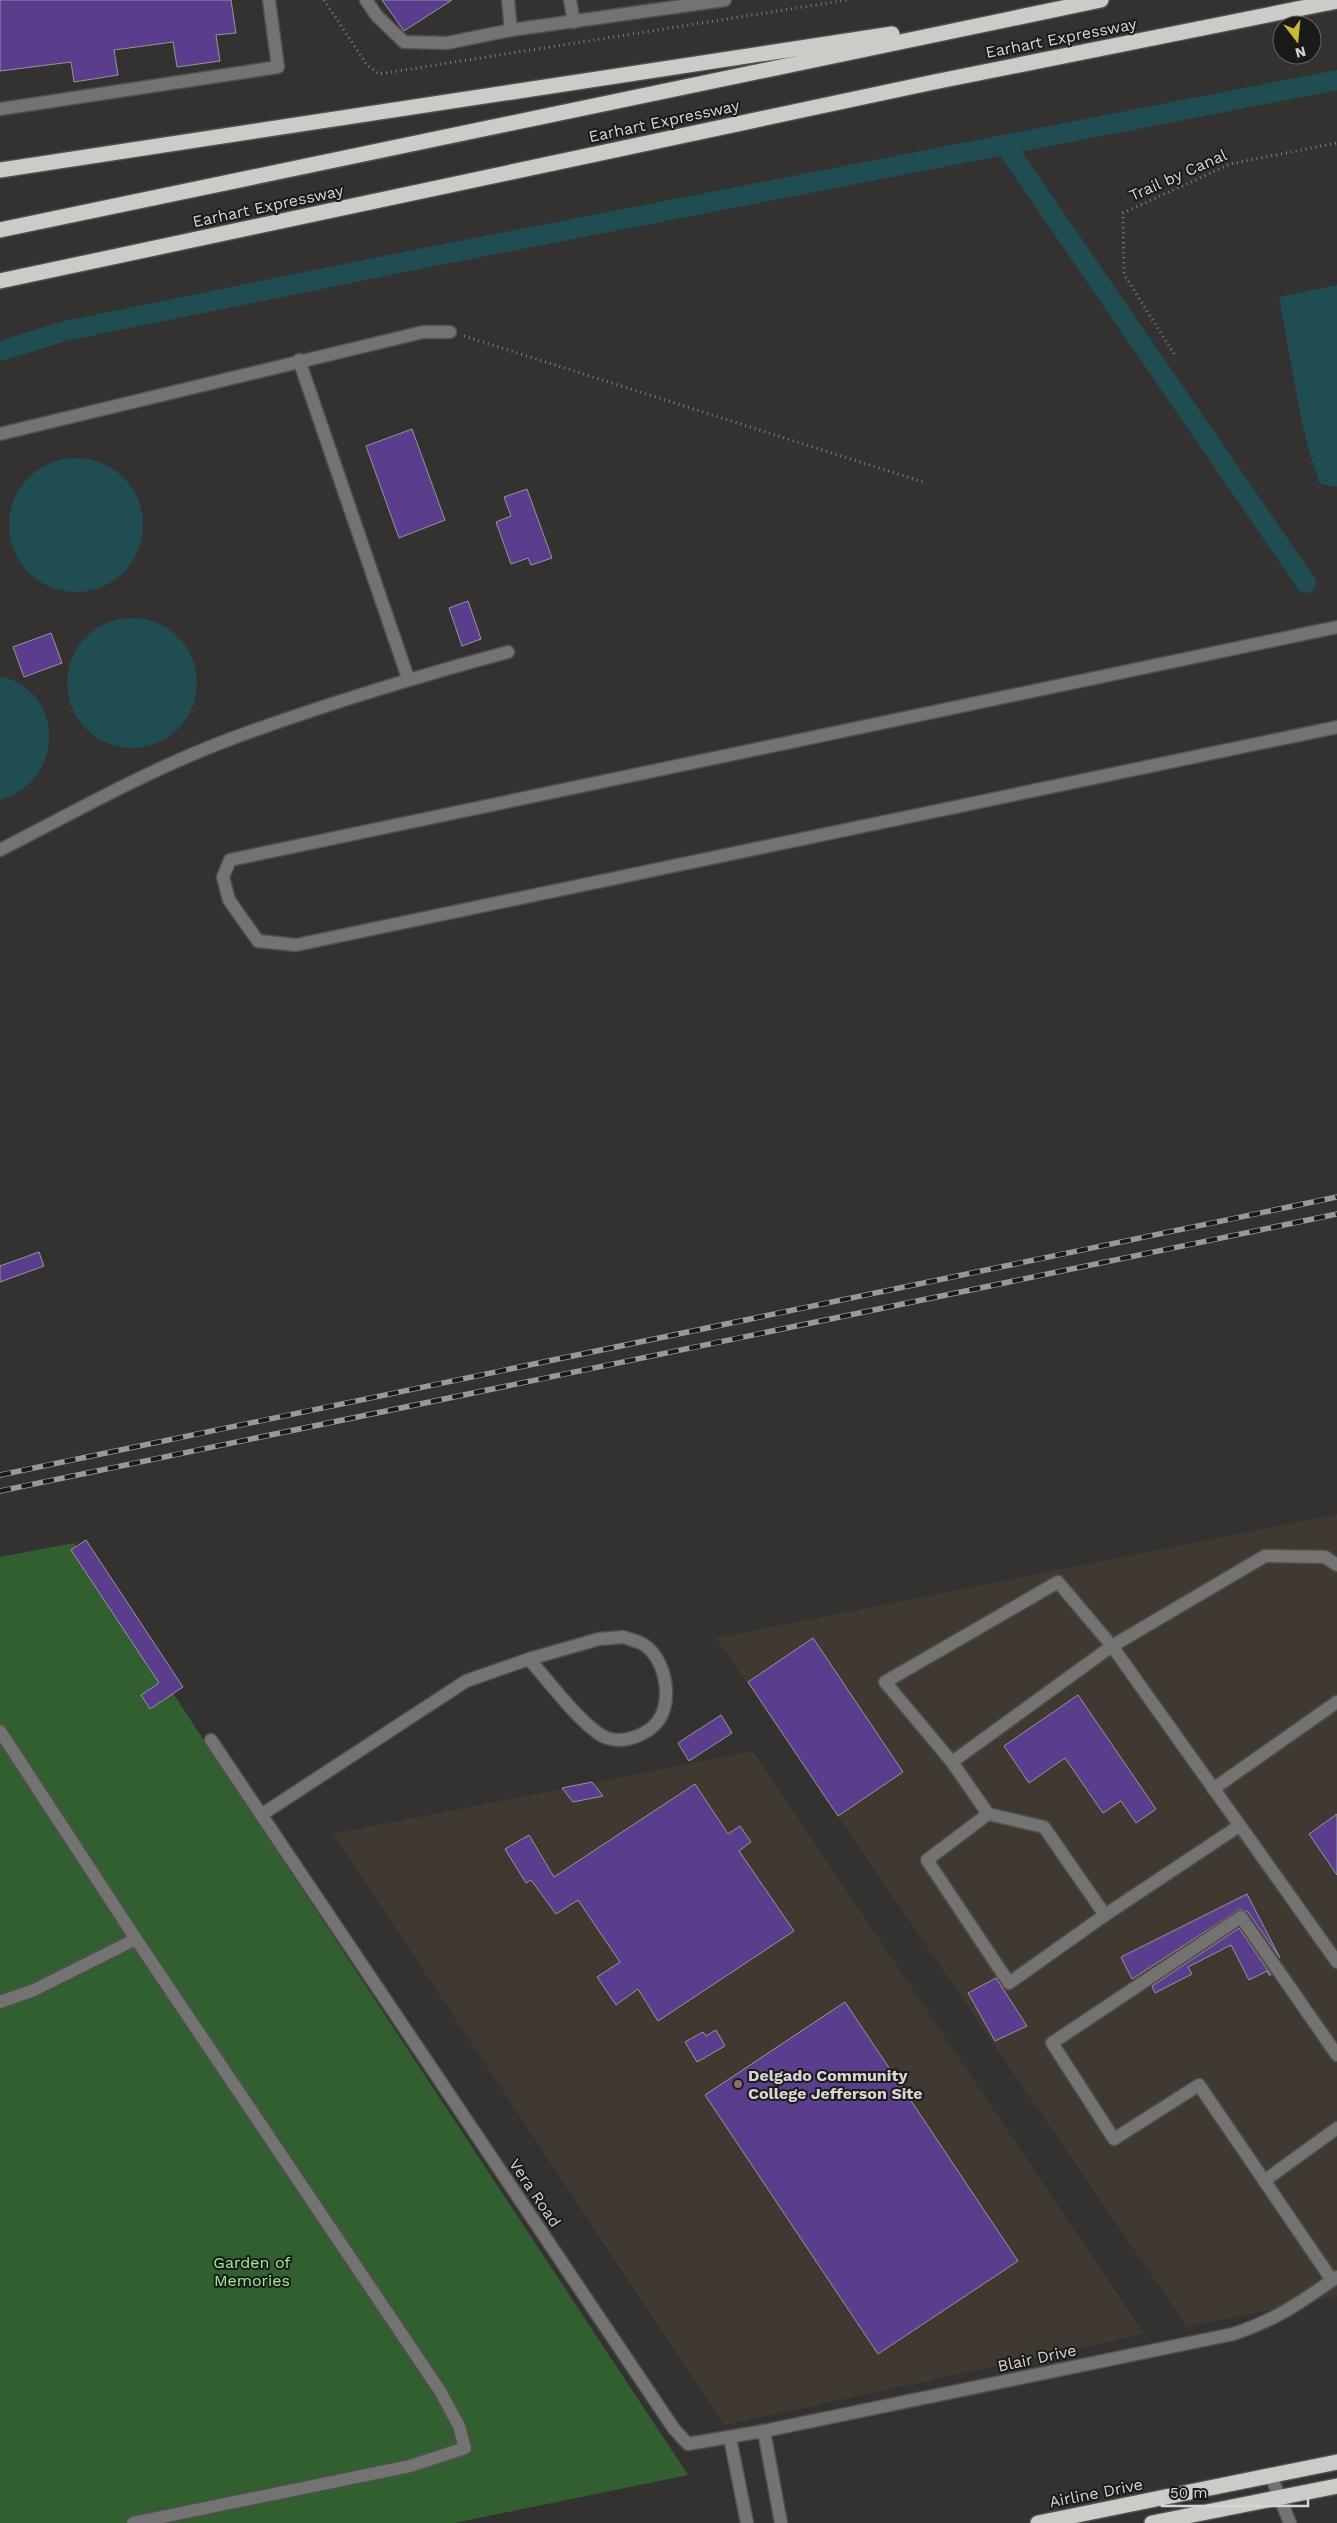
<svg xmlns="http://www.w3.org/2000/svg" width="1337" height="2523" font-family="'Work Sans',sans-serif">
  <style>
    .built { fill: #403932 }
    .green { fill: #325f30 }
    .water { fill: #1f4d51 }
    .lines { fill: none; stroke-linecap: round; stroke-linejoin: round }
    .canal { stroke: #1f4d51; stroke-width: 20 }
    .building { fill: #5a3e8d; stroke: #979699 }
    .minor-casing { stroke: #514f4e; stroke-width: 15 }
    .highway-casing { stroke: #514f4e; stroke-width: 18 }
    .path { stroke: #817f7d; stroke-width: 3; stroke-dasharray: 1 4; stroke-linecap: butt }
    .minor { stroke: #737372; stroke-width: 12 }
    .highway { stroke: #cdcbc8; stroke-width: 15 }
    .rail-casing { stroke: #9b9997; stroke-width: 5.5 }
    .rail { stroke: #1b1a19; stroke-width: 4; stroke-dasharray: 11; stroke-linecap: butt }
    .education-dot { fill: #8d6e63; stroke: #1b1a19; stroke-width: 2 }
    .labels { text-anchor: middle; dominant-baseline: central; stroke-width: 4; stroke-linejoin: round; paint-order: stroke }
    .street-label { font-size: 16px; fill: #d7d5d4; stroke: #1b1a19 }
    .poi-label { font-size: 16px; font-weight: bold; fill: #d7d5d4; stroke: #1b1a19; text-anchor: start }
    .park-label { font-size: 16px; fill: #98f494; stroke: #1b1a19 }
  </style>
  <rect width="100%" height="100%" fill="#343230"/>
  <g class="built">
    <polygon points="1337,1514 1337,2296 1187,2327 716,1638"/>
    <polygon points="753,1751 1144,2334 724,2425 333,1834"/>
  </g>
  <polygon class="green" points="74,1543 688,2475 454,2523 0,2523 0,1557"/>
  <g class="water">
    <polygon points="1337,285 1337,487 1320,484 1309,451 1300,413 1279,297"/>
    <circle cx="76" cy="525" r="67"/>
    <circle cx="132" cy="683" r="65"/>
    <path d="M 0,676 C 66,691 65,782 0,800 Z"/>
  </g>
  <g class="lines">
    <g class="canal">
      <polyline points="1005,145 1306,583"/>
      <polyline points="0,351 65,331 424,258 1337,80"/>
    </g>
  </g>
  <g class="building">
    <polygon points="0,0 231,0 236,33 216,35 220,61 177,67 173,42 114,50 118,75 74,82 71,62 0,71"/>
    <polygon points="382,0 452,0 404,31"/>
    <polygon points="412,429 445,520 399,538 366,446"/>
    <polygon points="527,489 552,558 531,565 528,558 511,564 496,522 511,516 504,497"/>
    <polygon points="468,601 481,639 462,646 449,608"/>
    <polygon points="51,633 62,663 24,677 13,647"/>
    <polygon points="39,1252 44,1266 0,1282 0,1266"/>
    <polygon points="86,1540 183,1687 150,1709 141,1695 159,1683 71,1550"/>
    <polygon points="813,1638 903,1772 838,1816 748,1682"/>
    <polygon points="1078,1695 1156,1809 1136,1823 1121,1801 1103,1813 1065,1758 1029,1783 1004,1746"/>
    <polygon points="721,1715 732,1733 689,1761 678,1743"/>
    <polygon points="592,1782 603,1796 573,1802 562,1788"/>
    <polygon points="695,1784 728,1834 740,1826 751,1842 739,1851 794,1931 658,2021 638,1989 616,2005 597,1977 620,1962 578,1900 556,1914 531,1880 526,1883 505,1849 529,1835 554,1877"/>
    <polygon points="1337,1814 1337,1875 1309,1834"/>
    <polygon points="1247,1894 1280,1958 1248,1912 1240,1909 1132,1979 1121,1957"/>
    <polygon points="1239,1928 1271,1975 1269,1975 1267,1971 1249,1980 1231,1945 1188,1967 1192,1974 1155,1993 1152,1986"/>
    <polygon points="996,1978 1027,2026 995,2041 968,1993"/>
    <polygon points="845,2002 1018,2261 878,2354 705,2095"/>
    <polygon points="716,2030 725,2046 697,2062 685,2042 703,2032 706,2036"/>
  </g>
  <g class="lines">
    <g class="minor-casing">
      <g id="minor">
        <polyline points="366,0 377,16 404,42 447,43 511,30 725,0"/>
        <polyline points="508,0 511,30"/>
        <polyline points="570,0 574,22"/>
        <polyline points="0,109 278,67 269,0"/>
        <polyline points="299,360 408,678"/>
        <polyline points="0,434 423,332 450,332"/>
        <polyline points="1337,627 230,860 223,877 229,900 258,941 296,945 1337,727"/>
        <path d="M 0,850 C 76,811 152,768 233,738 C 323,705 415,677 508,652"/>
        <path d="M 623,1637 C 629,1639 636,1641 641,1643 C 665,1655 674,1700 658,1721 C 648,1735 623,1744 607,1738 C 585,1730 546,1678 529,1659 L 599,1639 Z"/>
        <polyline points="0,1731 136,1939 440,2391 459,2426 465,2448 410,2466 133,2523"/>
        <path d="M 211,1740 L 674,2429 L 688,2444 L 764,2431 L 1233,2334 C 1276,2320 1301,2302 1337,2277"/>
        <polyline points="952,1762 1112,1646 1265,1556 1325,1557 1337,1565"/>
        <polyline points="1213,1789 1337,1702"/>
        <polyline points="988,1814 1044,1827 1105,1915"/>
        <polyline points="261,1815 466,1681 529,1659"/>
        <polyline points="1239,1826 1105,1915 1009,1983 927,1860 988,1814 952,1762 885,1682 1058,1582 1112,1646 1337,1962"/>
        <polyline points="0,2002 34,1990 136,1939"/>
        <polyline points="1264,2181 1337,2128"/>
        <polyline points="1332,2280 1199,2085 1114,2139 1052,2043 1241,1917 1337,2055"/>
        <polyline points="764,2431 781,2523"/>
        <polyline points="730,2438 747,2523"/>
        <polyline points="1271,2476 1290,2523"/>
      </g>
    </g>
    <g class="highway-casing">
      <g id="highway">
        <polyline points="0,170 892,34"/>
        <polyline points="0,230 1101,0"/>
        <polyline points="0,281 934,82 1337,1"/>
        <polyline points="1038,2523 1337,2462"/>
        <polyline points="1152,2523 1337,2486"/>
      </g>
    </g>
    <g class="path">
      <polyline points="324,0 367,65 379,74 847,0"/>
      <polyline points="464,336 923,482"/>
      <polyline points="1174,354 1124,274 1123,213 1230,164 1337,143"/>
    </g>
    <use href="#minor" class="minor"/>
    <use href="#highway" class="highway"/>
    <g class="rail-casing">
      <g id="rail">
        <polyline points="0,1475 1337,1197"/>
        <polyline points="0,1491 1337,1214"/>
      </g>
    </g>
    <use href="#rail" class="rail"/>
  </g>
  <circle class="education-dot" cx="738" cy="2084" r="5"/>
  <g class="labels">
    <g class="street-label">
      <text transform="translate(1061 38) rotate(-11)">Earhart Expressway</text>
      <text transform="translate(664 121) rotate(-12)">Earhart Expressway</text>
      <text transform="translate(1178 175) rotate(-24)">Trail by Canal</text>
      <text transform="translate(268 206) rotate(-12)">Earhart Expressway</text>
      <text transform="translate(535 2193) rotate(56)">Vera Road</text>
      <text transform="translate(1037 2358) rotate(-12)">Blair Drive</text>
      <text transform="translate(1096 2493) rotate(-11)">Airline Drive</text>
    </g>
    <g class="poi-label">
      <text x="748" y="2075">Delgado Community<tspan x="748" dy="18">College Jefferson Site</tspan></text>
    </g>
    <g class="park-label">
      <text x="252" y="2262">Garden of<tspan x="252" dy="18">Memories</tspan></text>
    </g>
  </g>
  <g transform="translate(1297 40) rotate(164)"><circle r="24" fill="#1b1a19" stroke="#666564"/>
  <path d="M0-4L9 19L0 12L-9 19Z" fill="#cdb938"/>
  <text y="-8" font-size="14" font-weight="bold" text-anchor="middle" fill="#d7d5d4">N</text>
  </g>
  <path d="M1162 2498v8h146v-8" fill="none" stroke="#d7d5d4" stroke-width="2.5"/>
  <text x="1170" y="2498" font-size="15" fill="#d7d5d4" stroke="#1b1a19" stroke-width="4" paint-order="stroke">50 m</text>
</svg>
